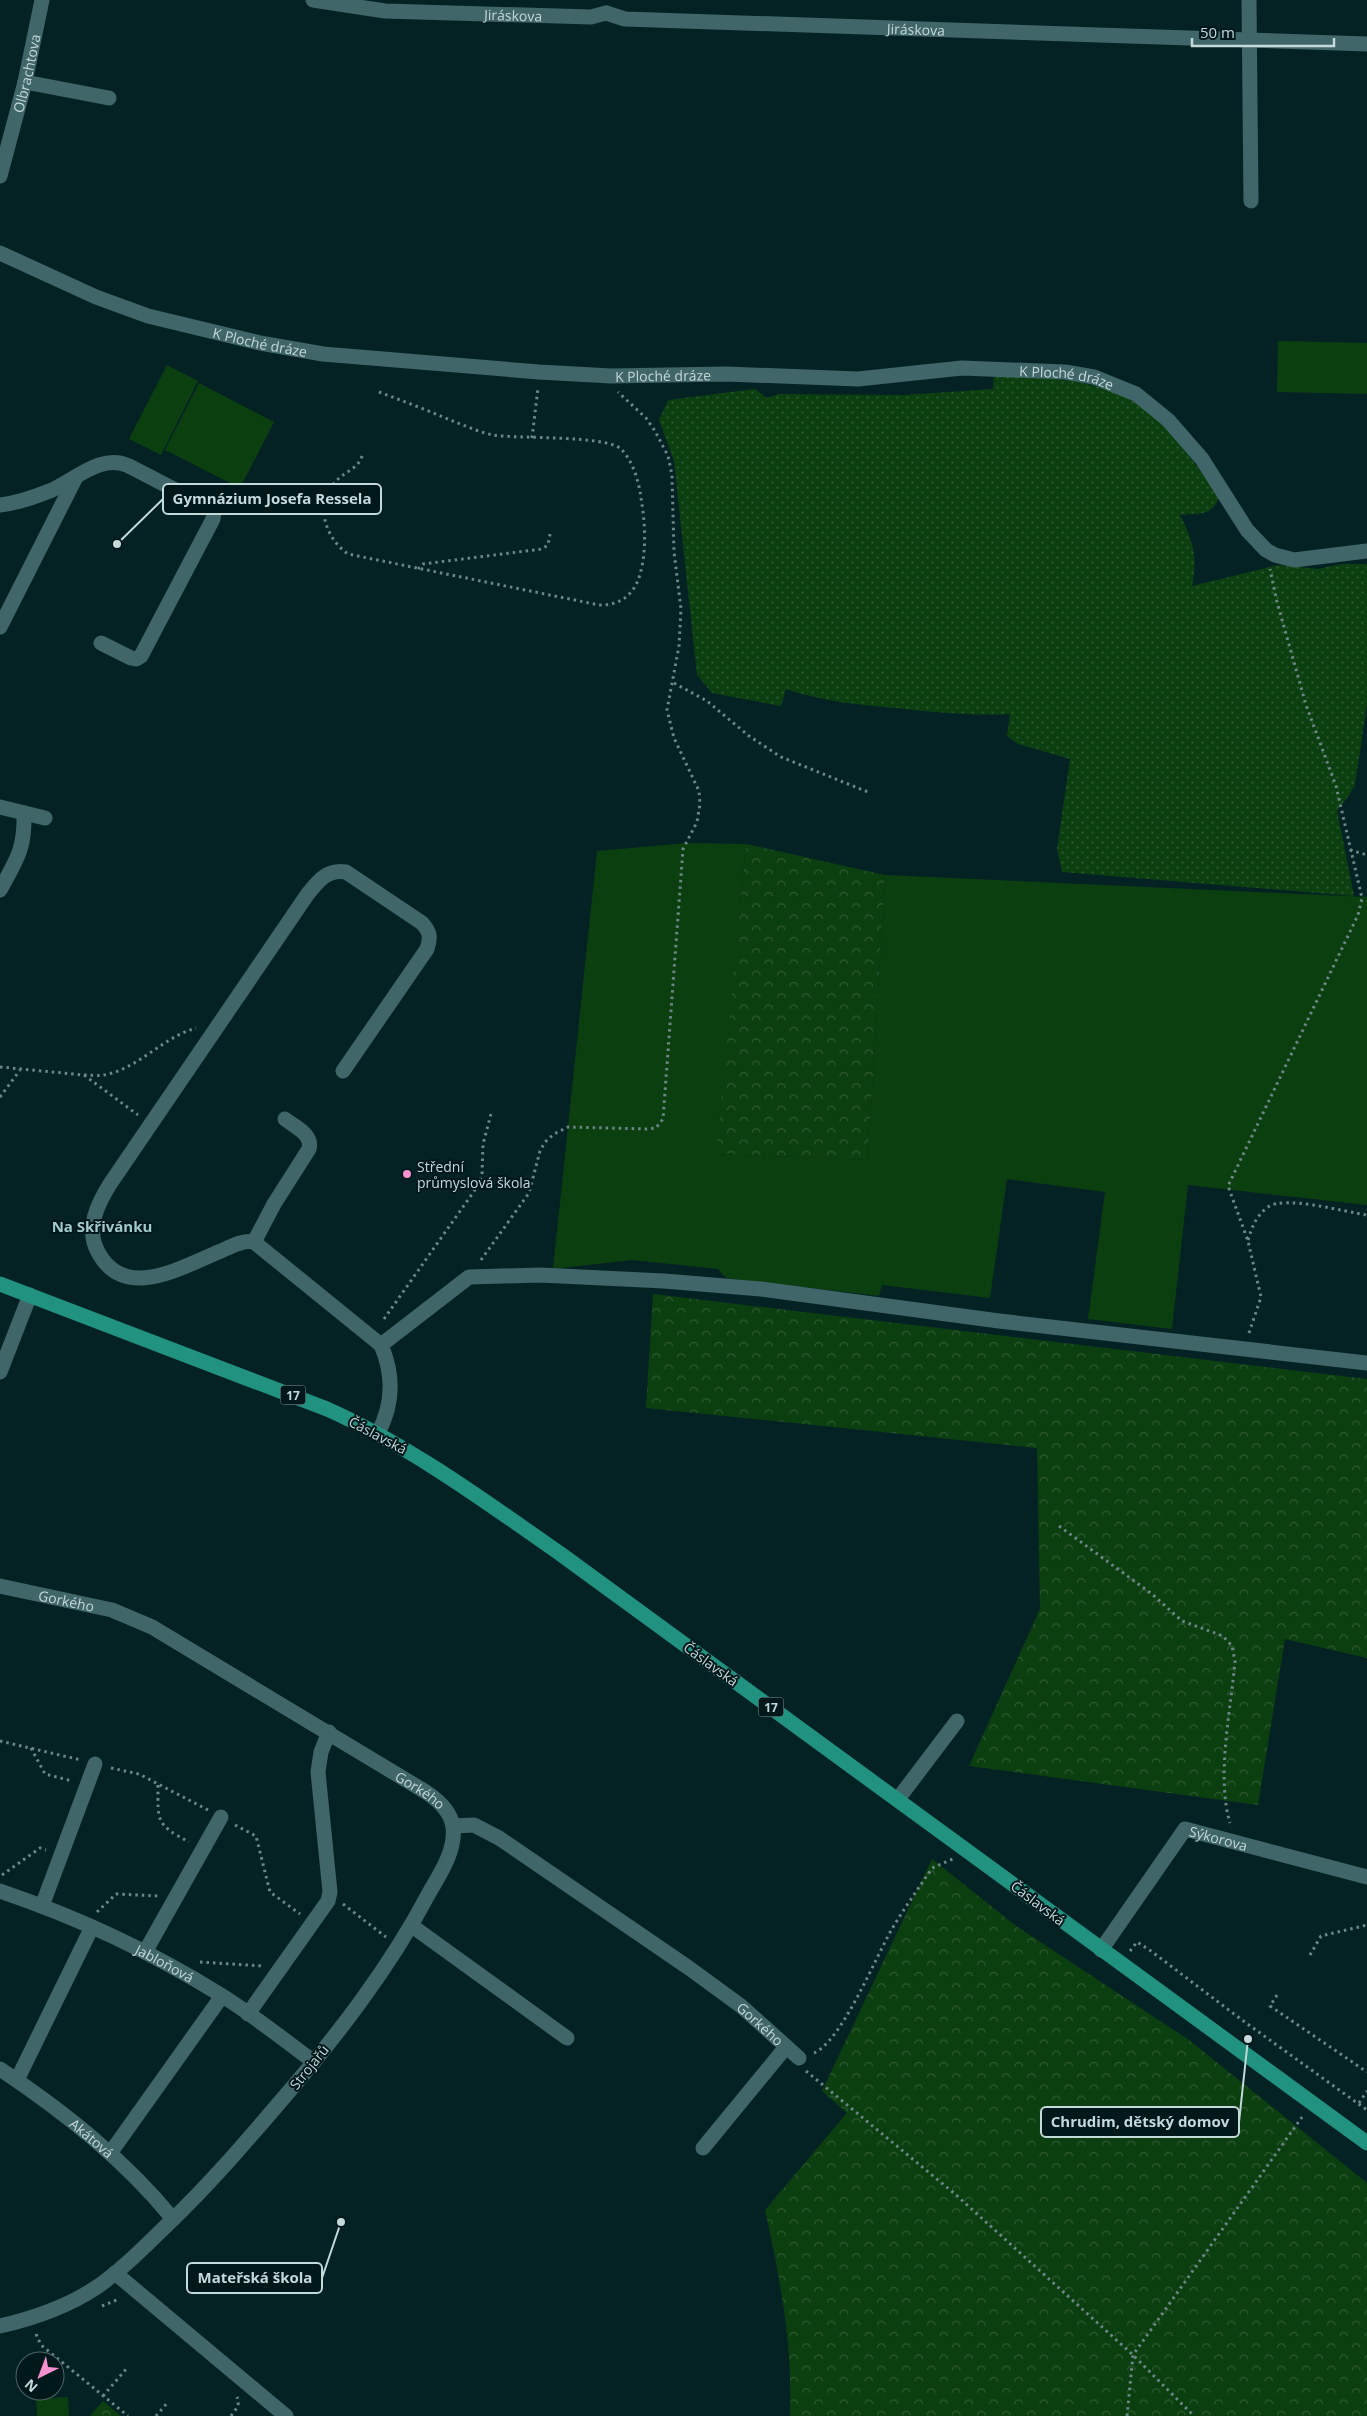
<svg xmlns="http://www.w3.org/2000/svg" width="1367" height="2416" font-family="'Open Sans',sans-serif">
  <style>
    .grass { fill: url(#grass-dots) }
    .forest { fill: url(#forest-crowns) }
    .garden { fill: #0c3f10 }
    .lines { fill: none; stroke-linecap: round; stroke-linejoin: round }
    .path { stroke: #6d8687; stroke-width: 3; stroke-dasharray: 2.5 4; stroke-linecap: butt }
    .minor { stroke: #406669; stroke-width: 15 }
    .major { stroke: #219280; stroke-width: 15 }
    .poi-dot { fill: #f690cf; stroke: #00181a; stroke-width: 2 }
    .labels { text-anchor: middle; dominant-baseline: central; stroke-width: 4; stroke-linejoin: round; paint-order: stroke }
    .shield { fill: #00181a; stroke: #899fa0; stroke-width: 1 }
    .shield-label { font-size: 12px; font-weight: bold; fill: #c4d9da }
    .street-label { font-size: 14px; fill: #c4d9da; stroke: #00181a }
    .poi-label { font-size: 14px; fill: #c4d9da; stroke: #00181a; text-anchor: start }
    .neighbourhood-label { font-size: 15px; font-weight: bold; fill: #a1cacc; stroke: #00181a }
    .leader { fill: none; stroke: #c4d9da; stroke-width: 2 }
    .callout-dot { fill: #c4d9da; stroke: #00181a; stroke-width: 2 }
    .callout { fill: #00181a; stroke: #c4d9da; stroke-width: 2 }
    .callout-label { font-size: 15px; text-anchor: middle; font-weight: bold; fill: #c4d9da }
  </style>
  <defs>
    <pattern id="grass-dots" width="8" height="8" patternUnits="userSpaceOnUse" patternTransform="scale(1.25)"><rect width="8" height="8" fill="#0c3f10"/><path d="M2 2h.1M6 6h.1" fill="none" stroke="#2e5a32" stroke-width="1.8" stroke-linecap="round"/></pattern>
    <pattern id="forest-crowns" width="20" height="18" patternUnits="userSpaceOnUse" patternTransform="scale(1.25)"><rect width="20" height="18" fill="#0c3f10"/><path d="M2 6a3 3 0 1 1 6 0M12 15a3 3 0 1 1 6 0" fill="none" stroke="#2e5a32"/></pattern>
  </defs>
  <rect width="100%" height="100%" fill="#042224"/>
  <path class="grass" d="M 1001,376 C 1043,376 1103,380 1138,404 C 1171,427 1195,464 1219,496 C 1213,517 1199,513 1180,515 C 1193,541 1198,557 1192,586 L 1278,565 L 1318,569 L 1342,564 L 1367,564 L 1367,703 L 1355,785 L 1348,797 L 1337,810 L 1354,896 L 1062,872 L 1057,849 L 1070,759 L 1018,744 L 1007,736 L 1010,714 C 971,716 934,712 895,708 C 859,705 821,701 786,689 L 781,706 L 712,693 L 697,675 L 674,461 L 659,420 L 668,400 L 755,389 L 767,398 L 779,394 L 904,395 L 993,389 L 994,377 Z"/>
  <g class="forest">
    <polygon points="746,844 885,875 868,1160 715,1154"/>
    <polygon points="653,1294 1367,1379 1367,1658 1285,1639 1258,1805 969,1766 1040,1609 1037,1448 646,1408"/>
    <path d="M 932,1859 L 1016,1926 L 1189,2040 L 1367,2183 L 1367,2416 L 790,2416 C 793,2347 780,2277 765,2210 L 847,2113 L 822,2091 Z"/>
    <polygon points="103,2401 121,2416 90,2416"/>
  </g>
  <g class="garden">
    <polygon points="1278,341 1367,343 1367,394 1277,392"/>
    <polygon points="167,365 198,381 161,455 129,439"/>
    <polygon points="199,383 274,422 240,488 165,450"/>
    <polygon points="687,843 746,844 716,1154 868,1160 885,875 1367,897 1367,1205 1188,1185 1172,1329 1088,1319 1105,1192 1007,1179 990,1298 882,1285 879,1296 726,1278 718,1269 632,1260 553,1269 597,851"/>
    <polygon points="68,2397 69,2416 37,2416 36,2399"/>
  </g>
  <g class="lines">
    <g class="path">
      <polyline points="532,438 538,388"/>
      <path d="M 362,456 C 358,469 346,471 337,480 C 314,503 324,537 348,554 L 599,605 C 620,606 635,594 640,574 C 647,551 645,521 641,498 C 639,482 633,461 621,449 C 606,435 518,439 493,435 C 478,432 464,425 450,420 C 427,410 403,401 379,392"/>
      <polyline points="418,569 423,564 542,549 548,545 550,534"/>
      <polyline points="674,683 707,701 749,736 781,757 868,792"/>
      <polyline points="1350,850 1367,855"/>
      <polyline points="0,1067 84,1075 138,1115"/>
      <path d="M 84,1075 C 91,1075 98,1076 104,1075 C 138,1069 163,1037 196,1028"/>
      <polyline points="0,1097 20,1070"/>
      <path d="M 1248,1240 C 1252,1227 1256,1216 1268,1207 C 1284,1195 1346,1212 1367,1215"/>
      <polyline points="481,1260 529,1193 540,1151 545,1142 554,1134 568,1127 647,1129 656,1128 663,1119 683,849 697,822 700,804 699,791 674,738 667,710 679,646 681,609 674,552 672,475 668,456 655,431 646,418 618,392"/>
      <polyline points="384,1319 477,1187 482,1175 483,1144 491,1114"/>
      <polyline points="1249,1333 1261,1297 1248,1241 1228,1186 1358,915 1362,898 1336,786 1306,705 1277,602 1270,569"/>
      <path d="M 1059,1526 L 1152,1594 L 1182,1621 L 1223,1636 L 1232,1646 L 1235,1661 C 1231,1709 1216,1777 1230,1823"/>
      <polyline points="0,1741 81,1760"/>
      <polyline points="31,1748 45,1774 72,1781"/>
      <polyline points="111,1768 139,1774 208,1810"/>
      <path d="M 158,1785 C 158,1821 155,1824 189,1842"/>
      <polyline points="235,1825 256,1836 270,1892 300,1914"/>
      <polyline points="2,1875 40,1848 46,1850"/>
      <polyline points="343,1904 386,1937"/>
      <polyline points="97,1912 116,1894 158,1896"/>
      <polyline points="1130,1951 1137,1942 1151,1951 1242,2020 1367,2110"/>
      <polyline points="1310,1955 1321,1936 1367,1925"/>
      <polyline points="200,1962 263,1966"/>
      <polyline points="1277,1995 1270,2006 1367,2072"/>
      <path d="M 814,2053 C 842,2041 876,1956 892,1929 C 903,1910 916,1892 928,1874 L 934,1867 L 953,1859"/>
      <polyline points="806,2071 955,2194 1133,2355 1194,2416"/>
      <polyline points="1359,2103 1367,2091"/>
      <polyline points="102,2306 119,2299"/>
      <polyline points="36,2334 41,2345 128,2416"/>
      <polyline points="103,2396 127,2368"/>
      <polyline points="156,2416 168,2402"/>
      <path d="M 231,2416 C 235,2410 241,2405 237,2397"/>
      <polyline points="1127,2416 1133,2355 1302,2117"/>
    </g>
    <g class="minor">
      <path id="s1" d="M 313,0 L 385,11 L 591,17 L 606,13"/>
      <polyline points="1249,0 1251,201"/>
      <path id="s2" d="M 606,13 L 625,19 L 1367,44"/>
      <polyline points="25,82 109,98"/>
      <path id="s3" d="M 0,176 L 25,82 L 42,0"/>
      <path id="s4" d="M 0,253 L 96,297 L 148,316 L 260,343 L 323,354 L 539,372 L 611,376 L 726,374 L 858,379 L 962,368 L 1065,372 L 1094,377 L 1136,394 L 1168,420 L 1202,459 L 1247,530 L 1266,550 L 1275,555 L 1294,560 L 1367,551"/>
      <path d="M 0,505 C 18,503 35,497 52,490 C 76,479 102,453 129,466 L 212,509 L 214,512 L 213,519 L 141,656 L 136,659 L 131,658 L 101,643"/>
      <polyline points="0,627 76,477"/>
      <polyline points="0,807 45,818"/>
      <path d="M 0,890 C 17,859 25,849 24,813"/>
      <path d="M 343,1071 L 427,949 C 431,937 430,932 422,923 L 346,872 C 327,869 318,881 307,895 L 110,1184 C 98,1203 85,1229 98,1252 C 125,1303 183,1266 221,1251 C 232,1246 243,1240 254,1242 L 381,1345"/>
      <path d="M 254,1242 L 274,1204 L 309,1149 C 313,1134 295,1127 285,1119"/>
      <polyline points="0,1372 30,1295"/>
      <path d="M 378,1433 C 393,1405 394,1375 381,1345 L 469,1277 L 540,1275 L 664,1281 L 761,1289 L 999,1321 L 1367,1363"/>
      <path id="s5" d="M 0,1586 L 112,1610 L 152,1627 L 426,1792 C 438,1800 451,1811 453,1827 C 456,1850 440,1874 429,1893 C 389,1969 336,2037 280,2102 C 244,2144 208,2186 168,2224 C 145,2246 123,2269 97,2287 C 67,2307 35,2318 0,2326"/>
      <polyline points="898,1799 957,1721"/>
      <path id="s6" d="M 453,1826 L 474,1825 L 499,1838 L 689,1968 L 741,2006 L 799,2058"/>
      <path id="s7" d="M 0,1891 C 77,1917 152,1952 221,1995 C 253,2015 283,2039 314,2062"/>
      <polyline points="42,1906 95,1764"/>
      <polyline points="412,1926 567,2038"/>
      <path id="s8" d="M 1101,1950 L 1185,1829 L 1367,1877"/>
      <polyline points="145,1952 221,1817"/>
      <polyline points="248,2014 328,1901 330,1892 318,1772 321,1752 329,1732"/>
      <path id="s9" d="M 0,2069 C 64,2112 124,2159 173,2219"/>
      <polyline points="17,2080 92,1927"/>
      <polyline points="703,2148 786,2047"/>
      <polyline points="111,2152 222,1996"/>
      <polyline points="115,2273 286,2416"/>
    </g>
    <path class="major" d="M 0,1284 L 327,1409 C 412,1447 486,1502 562,1555 L 1367,2143"/>
  </g>
  <circle class="poi-dot" cx="407" cy="1174" r="5"/>
  <g class="labels">
    <g class="shield">
      <rect x="280.5" y="1385.5" width="25" height="19" rx="4"/>
      <rect x="758.5" y="1697.5" width="25" height="19" rx="4"/>
    </g>
    <g class="shield-label">
      <text x="293" y="1395">17</text>
      <text x="771" y="1707">17</text>
    </g>
    <g class="street-label">
      <text stroke="none"><textPath href="#s1" startOffset="201">Jiráskova</textPath></text>
      <text stroke="none"><textPath href="#s2" startOffset="311">Jiráskova</textPath></text>
      <text stroke="none"><textPath href="#s3" startOffset="106">Olbrachtova</textPath></text>
      <text stroke="none"><textPath href="#s4" startOffset="276">K Ploché dráze</textPath></text>
      <text stroke="none"><textPath href="#s4" startOffset="681">K Ploché dráze</textPath></text>
      <text stroke="none"><textPath href="#s4" startOffset="1086">K Ploché dráze</textPath></text>
      <text transform="translate(378 1435) rotate(28)">Čáslavská</text>
      <text stroke="none"><textPath href="#s5" startOffset="68">Gorkého</textPath></text>
      <text transform="translate(711 1664) rotate(36)">Čáslavská</text>
      <text stroke="none"><textPath href="#s5" startOffset="472">Gorkého</textPath></text>
      <text stroke="none"><textPath href="#s8" startOffset="182">Sýkorova</textPath></text>
      <text transform="translate(1038 1903) rotate(37)">Čáslavská</text>
      <text stroke="none"><textPath href="#s7" startOffset="180">Jabloňová</textPath></text>
      <text stroke="none"><textPath href="#s6" startOffset="370">Gorkého</textPath></text>
      <text transform="translate(309 2067) rotate(-51)">Strojařů</text>
      <text stroke="none"><textPath href="#s9" startOffset="115">Akátová</textPath></text>
    </g>
    <g class="poi-label">
      <text x="417" y="1166">Střední<tspan x="417" dy="16">průmyslová škola</tspan></text>
    </g>
    <g class="neighbourhood-label">
      <text x="102" y="1226">Na Skřivánku</text>
    </g>
  </g>
  <path class="leader" d="M117 544L163 499M1248 2039L1239 2122M341 2222L322 2278"/>
  <g class="callout-dot">
    <circle cx="117" cy="544" r="5"/>
    <circle cx="1248" cy="2039" r="5"/>
    <circle cx="341" cy="2222" r="5"/>
  </g>
  <g class="callout">
    <rect x="163" y="484" width="218" height="30" rx="5"/>
    <rect x="1041" y="2107" width="198" height="30" rx="5"/>
    <rect x="187" y="2263" width="135" height="30" rx="5"/>
  </g>
  <g class="callout-label">
    <text x="272" y="504">Gymnázium Josefa Ressela</text>
    <text x="1140" y="2127">Chrudim, dětský domov</text>
    <text x="255" y="2283">Mateřská škola</text>
  </g>
  <g transform="translate(40 2376) rotate(222)"><circle r="24" fill="#00181a" stroke="#4e6567"/>
  <path d="M0-4L9 19L0 12L-9 19Z" fill="#f690cf"/>
  <text y="-8" font-size="14" font-weight="bold" text-anchor="middle" fill="#c4d9da">N</text>
  </g>
  <path d="M1192 38v8h142v-8" fill="none" stroke="#c4d9da" stroke-width="2.5"/>
  <text x="1200" y="38" font-size="15" fill="#c4d9da" stroke="#00181a" stroke-width="4" paint-order="stroke">50 m</text>
</svg>
